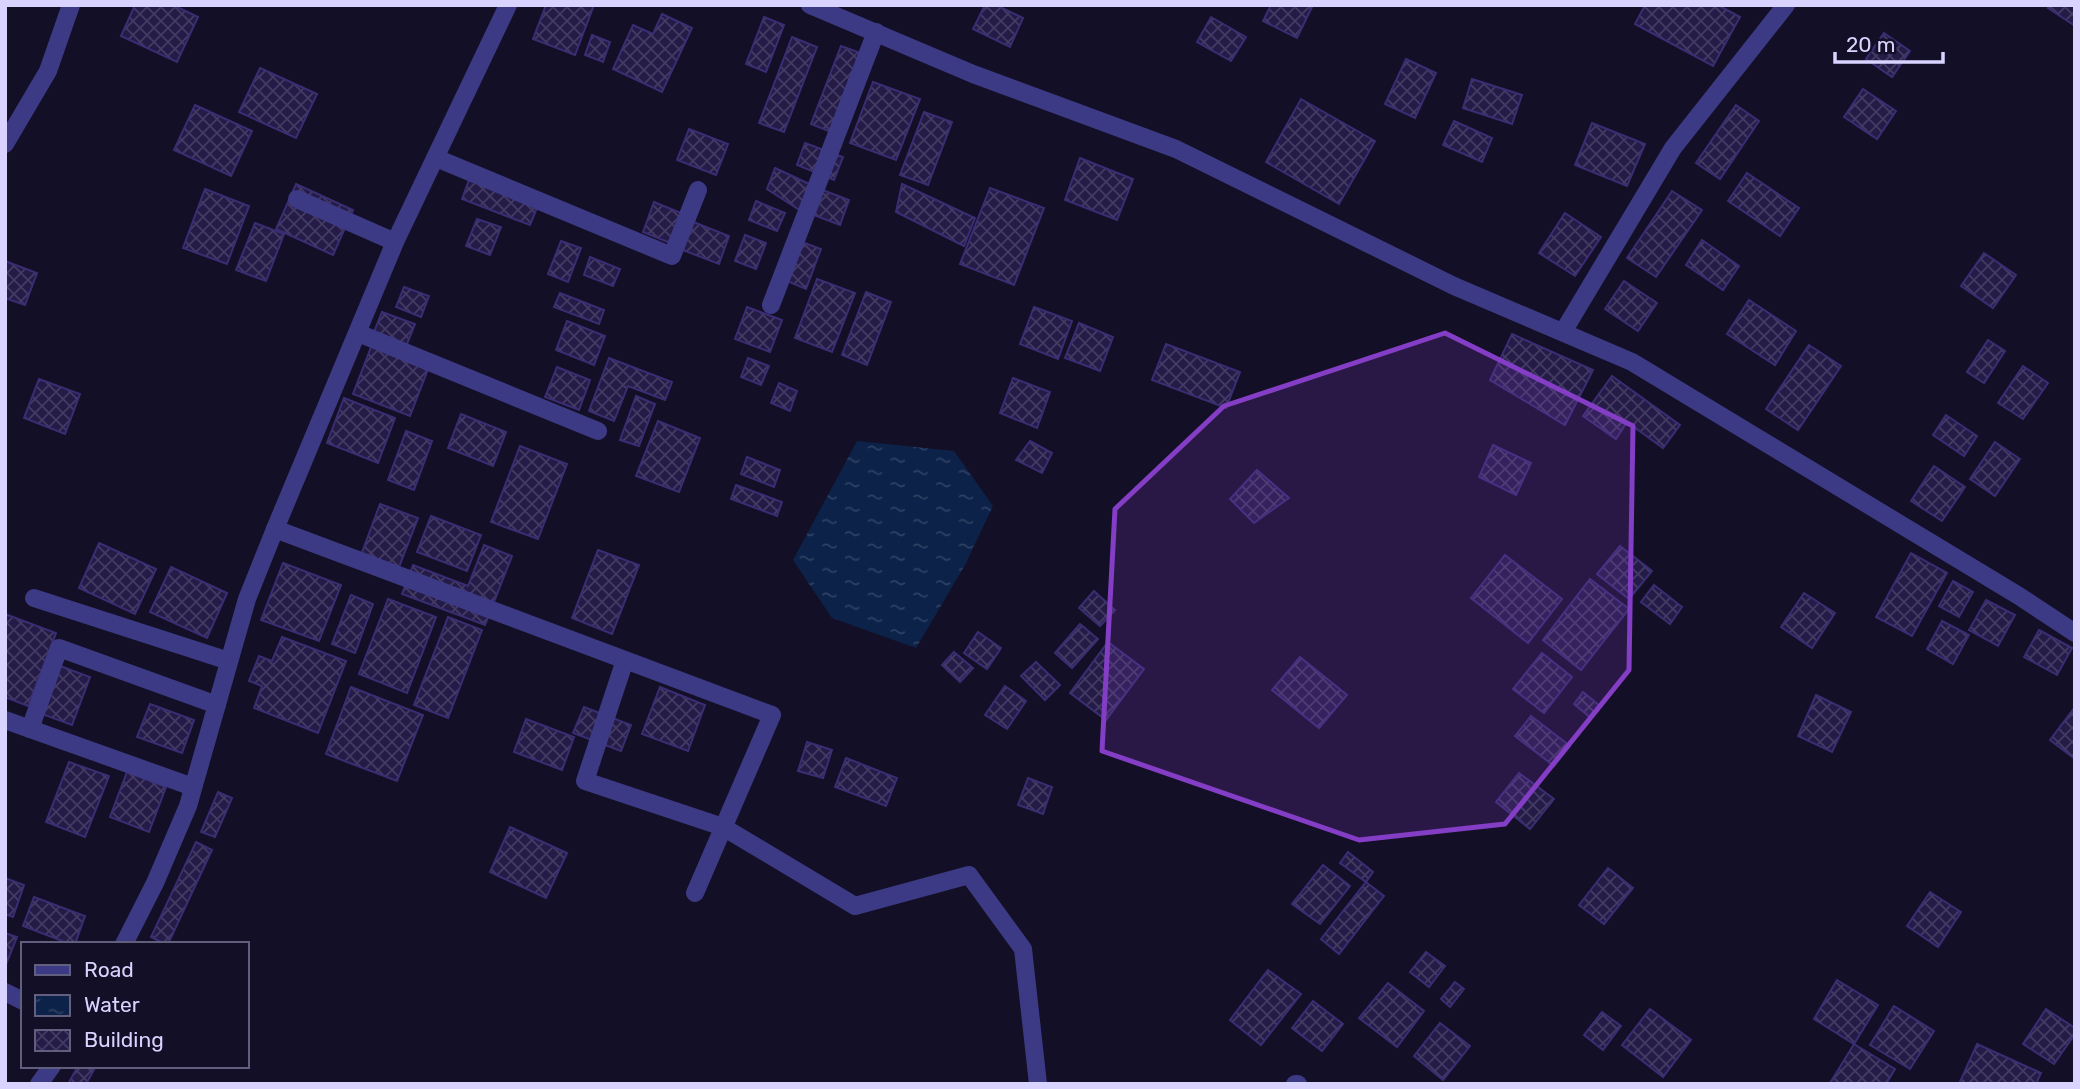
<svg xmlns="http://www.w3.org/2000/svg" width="2080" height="1089" font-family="Rubik,sans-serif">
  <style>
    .water { fill: url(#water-ripples) }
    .building { fill: url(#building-cross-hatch); stroke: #3b2d73; stroke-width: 2 }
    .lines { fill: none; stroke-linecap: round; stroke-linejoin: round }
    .minor { stroke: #3d3a85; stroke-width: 18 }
    .marked { fill: #843dc5; fill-opacity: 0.2; stroke: #843dc5; stroke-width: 5; stroke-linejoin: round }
  </style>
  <defs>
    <pattern id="water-ripples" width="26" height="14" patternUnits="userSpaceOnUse" patternTransform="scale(1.75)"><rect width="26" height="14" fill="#0c2248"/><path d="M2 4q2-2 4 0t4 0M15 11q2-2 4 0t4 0" fill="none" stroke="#2f4163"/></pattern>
    <pattern id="building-cross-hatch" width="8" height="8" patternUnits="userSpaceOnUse" patternTransform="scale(1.75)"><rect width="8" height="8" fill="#241b47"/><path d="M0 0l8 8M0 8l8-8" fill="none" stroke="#433b63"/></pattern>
  </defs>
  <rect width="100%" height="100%" fill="#130f26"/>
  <polygon class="water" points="857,441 954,451 993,506 965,565 916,648 832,618 793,560"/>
  <g class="building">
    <polygon points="135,5 173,5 198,17 177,62 121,36"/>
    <polygon points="546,5 594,5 575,55 533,39"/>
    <polygon points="985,5 996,5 1023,18 1010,47 973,29"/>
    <polygon points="1271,5 1313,5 1297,38 1263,21"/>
    <polygon points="1645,5 1718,5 1740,17 1713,66 1635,24"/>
    <polygon points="2050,5 2075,5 2075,26 2048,8"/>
    <polygon points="662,14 692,28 662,92 613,69 633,25 653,34"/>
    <polygon points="764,17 784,25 766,72 746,64"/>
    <polygon points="1211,17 1246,37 1231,61 1197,42"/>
    <polygon points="1884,33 1910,51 1892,77 1866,59"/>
    <polygon points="592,35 610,42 603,62 585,55"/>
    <polygon points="792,37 817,47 784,132 759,123"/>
    <polygon points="841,46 872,57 841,136 811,124"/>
    <polygon points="1406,59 1436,73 1415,118 1385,104"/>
    <polygon points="260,68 317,94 296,138 239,112"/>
    <polygon points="1472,79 1522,95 1512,124 1463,108"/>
    <polygon points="873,82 920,99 896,160 850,143"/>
    <polygon points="1863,89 1896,111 1877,139 1844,117"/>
    <polygon points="1301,99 1375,141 1339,204 1266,162"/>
    <polygon points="195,105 252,131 231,176 174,150"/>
    <polygon points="1736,105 1759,121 1720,179 1696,163"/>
    <polygon points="924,112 952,122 928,185 900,175"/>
    <polygon points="1454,121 1492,138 1482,162 1443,145"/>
    <polygon points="1592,123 1645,144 1627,186 1575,165"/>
    <polygon points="689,129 728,144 716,175 677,160"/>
    <polygon points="805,143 843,157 834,180 797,165"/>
    <polygon points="1080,158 1133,179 1117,220 1065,200"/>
    <polygon points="775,168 818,188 801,211 767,189"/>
    <polygon points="472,172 541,198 530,225 462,199"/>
    <polygon points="1747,173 1799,208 1780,236 1728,201"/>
    <polygon points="296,184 353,210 333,255 276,229"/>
    <polygon points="902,184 975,218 964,246 896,212"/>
    <polygon points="990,188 1044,208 1014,285 960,264"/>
    <polygon points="205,189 249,206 227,264 183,248"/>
    <polygon points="820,189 849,200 840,225 811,214"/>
    <polygon points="1672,191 1702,210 1656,277 1627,258"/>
    <polygon points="756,201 785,213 777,231 749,220"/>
    <polygon points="654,202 681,213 670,243 643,232"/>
    <polygon points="1565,213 1601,237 1575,276 1539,253"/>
    <polygon points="477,219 501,227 490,255 466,246"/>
    <polygon points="691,221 729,236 719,264 680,249"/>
    <polygon points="255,223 284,234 266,281 236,270"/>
    <polygon points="745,235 766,243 756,269 735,261"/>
    <polygon points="1702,240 1739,266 1723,290 1686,265"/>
    <polygon points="561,241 581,248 568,282 548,274"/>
    <polygon points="802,242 821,249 806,289 787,281"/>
    <polygon points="1984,253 2016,275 1993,308 1961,286"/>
    <polygon points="590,257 620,269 613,286 584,275"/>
    <polygon points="5,261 37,273 25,305 5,298"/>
    <polygon points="817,279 855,293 832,352 795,338"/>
    <polygon points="1624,281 1657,303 1638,331 1605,309"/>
    <polygon points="404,287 429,296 421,317 396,307"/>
    <polygon points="866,292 891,302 867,365 842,355"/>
    <polygon points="560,293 604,310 599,324 554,307"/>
    <polygon points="1749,300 1796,331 1775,365 1727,334"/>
    <polygon points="747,307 782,320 770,352 735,339"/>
    <polygon points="1034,307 1072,321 1058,359 1020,344"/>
    <polygon points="382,312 415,324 405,349 372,337"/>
    <polygon points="567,321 605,336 594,365 556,350"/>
    <polygon points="1079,323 1113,337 1100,371 1065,358"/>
    <polygon points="1512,334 1593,370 1565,425 1490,380"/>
    <polygon points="1988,340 2005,351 1984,383 1967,372"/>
    <polygon points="373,342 430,364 410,416 353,394"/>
    <polygon points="1166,344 1240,372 1226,408 1152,380"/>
    <polygon points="1809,345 1841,366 1798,430 1766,409"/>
    <polygon points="609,358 672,382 665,400 628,386 614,421 589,411"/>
    <polygon points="748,358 769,366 761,385 741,377"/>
    <polygon points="2023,366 2048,383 2023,419 1998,403"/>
    <polygon points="557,367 590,380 579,410 545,397"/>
    <polygon points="1612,376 1680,425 1663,448 1627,422 1616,439 1583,416"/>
    <polygon points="1013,378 1050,392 1037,428 1000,413"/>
    <polygon points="39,379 80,394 65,434 24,418"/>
    <polygon points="779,383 797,391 790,411 771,403"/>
    <polygon points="636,396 655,404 639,446 620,440"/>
    <polygon points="344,398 395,418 378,463 327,443"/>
    <polygon points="461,414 506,432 493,466 448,448"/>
    <polygon points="1946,415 1977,436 1964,456 1933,435"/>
    <polygon points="658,421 700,438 679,492 636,476"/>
    <polygon points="406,431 432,441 414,490 388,480"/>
    <polygon points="1030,441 1052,453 1042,473 1016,460"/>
    <polygon points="1995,442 2020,459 1995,496 1970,479"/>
    <polygon points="1493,445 1531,463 1516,495 1479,477"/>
    <polygon points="520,446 567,464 538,539 491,522"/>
    <polygon points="747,457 780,470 774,487 741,474"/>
    <polygon points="1934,466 1965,487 1942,521 1911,501"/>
    <polygon points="1257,470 1289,498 1254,523 1230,499"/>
    <polygon points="736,485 782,502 777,516 731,499"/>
    <polygon points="380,504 418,518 394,580 357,566"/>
    <polygon points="431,516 481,535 467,571 417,552"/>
    <polygon points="99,543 156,569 135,614 79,588"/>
    <polygon points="484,545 512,556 485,625 402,594 413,565 468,586"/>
    <polygon points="1620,546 1652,571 1629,599 1597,574"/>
    <polygon points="598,550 639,565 612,634 572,618"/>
    <polygon points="1911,553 1947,573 1912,636 1876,617"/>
    <polygon points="1505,555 1562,599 1528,643 1471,598"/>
    <polygon points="283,563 341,585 319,641 261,620"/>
    <polygon points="171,567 227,593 207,638 150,612"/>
    <polygon points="1590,579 1629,609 1581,670 1543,640"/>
    <polygon points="1953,581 1973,592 1959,617 1939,606"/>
    <polygon points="1654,585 1682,607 1670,624 1641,602"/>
    <polygon points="1094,591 1115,610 1100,626 1079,608"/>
    <polygon points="1804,593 1835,613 1812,648 1781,627"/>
    <polygon points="351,595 373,604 355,653 332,644"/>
    <polygon points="388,599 436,617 407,693 359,674"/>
    <polygon points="1986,600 2015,615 1998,646 1969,630"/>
    <polygon points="5,614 56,633 28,706 5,697"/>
    <polygon points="448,617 482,630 448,718 414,705"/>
    <polygon points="1942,621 1969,635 1953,664 1927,649"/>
    <polygon points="1080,624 1098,639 1072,668 1055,653"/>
    <polygon points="2039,630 2072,648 2057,675 2024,657"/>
    <polygon points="978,632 1001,648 987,669 964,653"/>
    <polygon points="282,637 346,661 318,733 254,708 262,686 249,681 259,656 272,661"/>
    <polygon points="1108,642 1144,669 1106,720 1070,693"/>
    <polygon points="954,652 973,668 960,682 942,665"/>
    <polygon points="1542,653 1572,677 1544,713 1513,689"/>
    <polygon points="1300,657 1347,695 1319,728 1272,690"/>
    <polygon points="1036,662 1060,685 1045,700 1021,676"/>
    <polygon points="60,666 90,677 72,725 42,714"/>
    <polygon points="1005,686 1026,701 1007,729 985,715"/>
    <polygon points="351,687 423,715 397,781 326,754"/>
    <polygon points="660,687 705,705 688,751 642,734"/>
    <polygon points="1583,692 1600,706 1591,718 1574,704"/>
    <polygon points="1816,695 1851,712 1832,752 1798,736"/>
    <polygon points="150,704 194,720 182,753 137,737"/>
    <polygon points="584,707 631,725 621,751 573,733"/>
    <polygon points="2075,707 2075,759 2050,740"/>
    <polygon points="1531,716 1570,746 1554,766 1515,736"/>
    <polygon points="526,719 574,737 562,770 514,752"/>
    <polygon points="807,742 832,750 823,778 798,771"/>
    <polygon points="846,758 897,778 886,806 835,787"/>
    <polygon points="69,762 109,776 85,837 46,822"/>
    <polygon points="127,772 166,787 149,832 110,817"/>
    <polygon points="1519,773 1554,799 1530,829 1496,802"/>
    <polygon points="1028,778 1052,787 1043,814 1018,805"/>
    <polygon points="218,792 232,798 215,837 201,832"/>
    <polygon points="510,827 567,853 546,898 490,872"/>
    <polygon points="196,842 212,850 168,944 165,944 151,937"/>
    <polygon points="1348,852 1373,872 1366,882 1340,863"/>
    <polygon points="1323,865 1350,886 1320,924 1292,904"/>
    <polygon points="1608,868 1633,888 1604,924 1579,905"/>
    <polygon points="5,878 24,885 13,917 5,914"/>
    <polygon points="1366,882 1384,896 1339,954 1321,939"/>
    <polygon points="1930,892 1961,912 1938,947 1907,926"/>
    <polygon points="34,897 85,916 75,944 70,944 23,926"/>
    <polygon points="5,933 17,937 5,967"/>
    <polygon points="1426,952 1445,966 1429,987 1410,972"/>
    <polygon points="1268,970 1301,994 1261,1045 1230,1020"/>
    <polygon points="1837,980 1878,1005 1854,1044 1814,1019"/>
    <polygon points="1455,982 1464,989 1450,1007 1441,999"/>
    <polygon points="1388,983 1424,1011 1397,1047 1359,1018"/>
    <polygon points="1313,1001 1343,1024 1322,1051 1292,1028"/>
    <polygon points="1894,1006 1934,1031 1910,1069 1870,1045"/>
    <polygon points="1650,1009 1691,1040 1663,1077 1622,1045"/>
    <polygon points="2046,1009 2075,1028 2075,1034 2054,1064 2023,1044"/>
    <polygon points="1602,1012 1621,1026 1603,1050 1584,1035"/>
    <polygon points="1440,1023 1470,1046 1443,1080 1414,1056"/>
    <polygon points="1854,1044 1895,1069 1886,1084 1830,1083"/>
    <polygon points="1977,1044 2041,1073 2036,1084 1959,1084"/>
    <polygon points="78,1066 96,1066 86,1084 68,1084"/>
  </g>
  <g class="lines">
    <g class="minor">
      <polyline points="810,5 973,74 1176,149 1454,286 1632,362 2019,596 2075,633"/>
      <polyline points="5,144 48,71 71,5"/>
      <polyline points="436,158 672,256 698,190"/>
      <polyline points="297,199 395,242"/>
      <polyline points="771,305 876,32"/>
      <polyline points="1563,332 1673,148 1786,5"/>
      <polyline points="358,333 598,431"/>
      <polyline points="275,529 772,715 695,893"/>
      <polyline points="34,598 229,661"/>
      <polyline points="625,660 585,781 723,827 855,906 969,875 1023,949 1038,1084"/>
      <polyline points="5,720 193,787"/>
      <polyline points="30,729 59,648 217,705"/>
      <polyline points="124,944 155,883 188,806 247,599 275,529 395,242 508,5"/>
      <polyline points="5,992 23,1001"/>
      <polyline points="39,1084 52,1066"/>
      <polyline points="1295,1084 1298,1084"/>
    </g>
  </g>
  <path class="marked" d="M 1445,333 L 1633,426 L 1629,670 L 1505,824 L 1359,840 L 1102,751 L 1115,509 L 1224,406 Z"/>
  <rect width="2080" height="1089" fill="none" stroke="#d9d4ff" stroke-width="14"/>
  <rect x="21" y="942" width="228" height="126" fill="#130f26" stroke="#625e7d" stroke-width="2"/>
  <rect x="35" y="965" width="35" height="10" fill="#3d3a85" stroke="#625e7d" stroke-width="2"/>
  <text x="84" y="977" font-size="21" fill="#d9d4ff">Road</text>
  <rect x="35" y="995" width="35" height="21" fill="url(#water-ripples)" stroke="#625e7d" stroke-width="2"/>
  <text x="84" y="1012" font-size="21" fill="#d9d4ff">Water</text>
  <rect x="35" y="1030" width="35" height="21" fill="url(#building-cross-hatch)" stroke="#625e7d" stroke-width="2"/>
  <text x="84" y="1047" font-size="21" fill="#d9d4ff">Building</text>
  <path d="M1835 52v10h108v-10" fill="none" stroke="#d9d4ff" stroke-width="3.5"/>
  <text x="1846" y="52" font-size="21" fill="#d9d4ff" stroke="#130f26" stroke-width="5" paint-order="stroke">20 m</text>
</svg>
